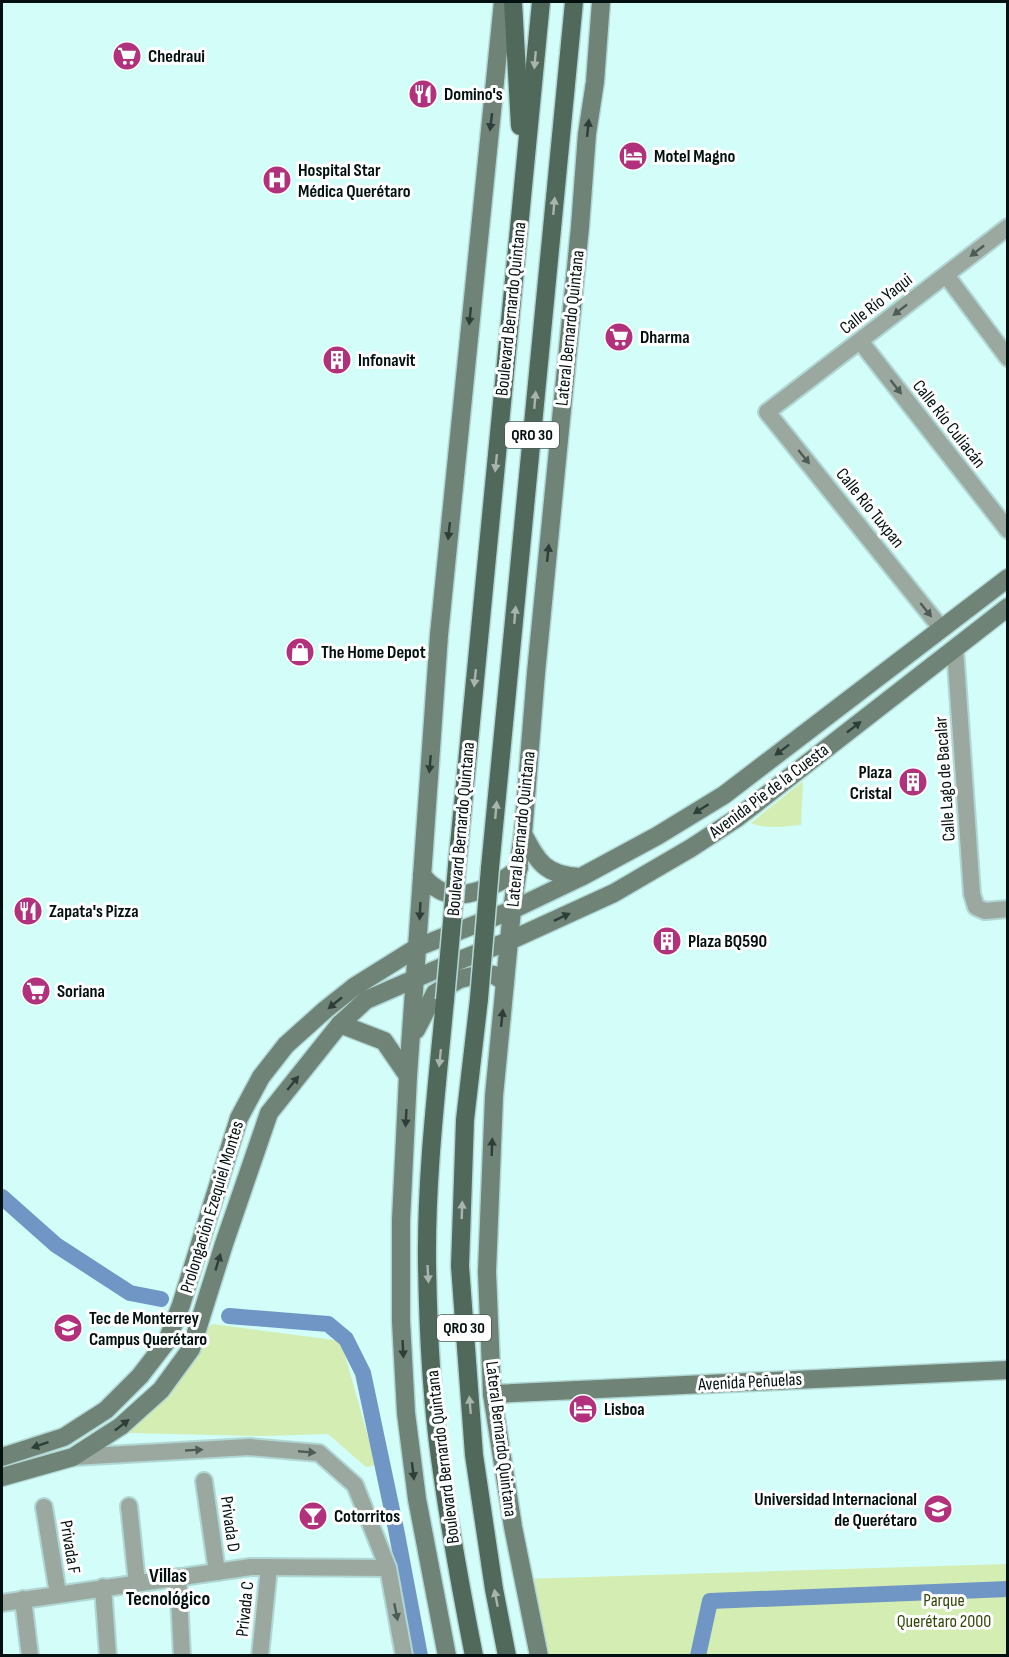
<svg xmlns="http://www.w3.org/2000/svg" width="1009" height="1657" font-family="'Sofia Sans Condensed',sans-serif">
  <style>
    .green { fill: #d4edb3 }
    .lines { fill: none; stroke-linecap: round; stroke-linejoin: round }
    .canal { stroke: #7096c5; stroke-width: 16 }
    .street-casing { stroke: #b1d7d4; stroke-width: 20 }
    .secondary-casing { stroke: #b1d7d4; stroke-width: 21 }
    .primary-casing { stroke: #b1d7d4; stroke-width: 21 }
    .street { stroke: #9aa89f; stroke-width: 16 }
    .secondary { stroke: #6f8377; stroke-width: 18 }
    .primary { stroke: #51695b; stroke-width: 18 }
    .primary-bridge-casing { stroke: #b1d7d4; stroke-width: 21; stroke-linecap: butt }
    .primary-bridge { stroke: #51695b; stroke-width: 18 }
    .oneway { fill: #a8b4ad }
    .oneway2 { fill: #2e3e39 }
    .oneway3 { fill: #4e5c57 }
    .labels { text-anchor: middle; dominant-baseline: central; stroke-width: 6; stroke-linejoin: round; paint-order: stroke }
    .shield { fill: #fff; stroke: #4e5857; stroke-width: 1.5 }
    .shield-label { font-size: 16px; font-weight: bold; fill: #02100f }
    .poi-label { font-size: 18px; font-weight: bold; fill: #02100f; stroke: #fff; text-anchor: start }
    .street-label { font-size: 18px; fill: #02100f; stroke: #fff }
    .park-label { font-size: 18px; fill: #324707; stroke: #fff }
    .neighbourhood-label { font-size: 20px; font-weight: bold; fill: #02100f; stroke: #fff }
  </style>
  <rect width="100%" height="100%" fill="#d2fdf9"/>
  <g class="green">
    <path d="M 803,781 L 801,825 C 786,826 765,830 751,823 Z"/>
    <polygon points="212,1324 341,1341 376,1465 366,1467 328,1434 261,1436 129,1433"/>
    <polygon points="1007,1564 1007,1655 539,1655 524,1579"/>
  </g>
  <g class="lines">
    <g class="canal">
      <polyline points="2,1197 56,1245 130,1293 161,1299"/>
      <polyline points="229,1316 328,1324 346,1339 363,1373 396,1529 420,1656"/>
      <polyline points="698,1656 710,1601 1008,1589"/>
    </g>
    <g class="street-casing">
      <g id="street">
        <polyline points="946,275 1008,358"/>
        <polyline points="860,341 1008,530"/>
        <polyline points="941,628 767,412 1008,227"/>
        <polyline points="955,648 972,894 976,907 985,911 1008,909"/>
        <polyline points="73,1457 249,1447 319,1453 355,1485 388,1568 404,1656"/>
        <polyline points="204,1481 217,1572"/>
        <polyline points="129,1506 137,1583"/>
        <polyline points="44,1507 58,1594"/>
        <polyline points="178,1577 182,1656"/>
        <polyline points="103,1587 108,1656"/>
        <polyline points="23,1599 30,1656"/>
        <polyline points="2,1603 251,1567 388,1568"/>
        <polyline points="260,1656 269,1567"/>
      </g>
    </g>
    <g class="secondary-casing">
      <g id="secondary">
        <path d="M 523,834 C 538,862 545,875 579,877"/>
        <path d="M 422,875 C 426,880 431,885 436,888 C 460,905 501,884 519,868"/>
        <polyline points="340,1024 384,1041 408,1076"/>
        <polyline points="416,1030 435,993 460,979 481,974 494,975 505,982"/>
        <polyline points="492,1394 1008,1370"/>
        <polyline points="2,1457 64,1437 106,1410 140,1376 167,1341 181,1305 239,1118 261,1077 286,1045 325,1010 354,987 418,947 512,910 581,877 657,836 724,795 1008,578"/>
        <polyline points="2,1477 73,1457 121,1426 161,1390 191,1349 224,1244 269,1113 340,1024 366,1000 442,967 509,941 614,893 691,848 737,818 1008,607"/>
        <polyline points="447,1656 417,1499 406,1413 401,1321 401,1220 408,1076 439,635 503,2"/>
        <polyline points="539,1656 513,1527 492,1394 487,1272 494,1096 512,910 523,834 536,673 580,227 587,134 595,82 601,2"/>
      </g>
    </g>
    <g class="primary-casing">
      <g id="primary">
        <polyline points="513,2 520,126"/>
        <polyline points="457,866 541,2"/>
        <polyline points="490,868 574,2"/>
        <polyline points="479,999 465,1120 460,1266 474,1455 494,1589 507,1656"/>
        <path d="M 445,1000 C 437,1087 426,1175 427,1263 C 428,1327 431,1394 440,1458 C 449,1524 461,1590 474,1656"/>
      </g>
    </g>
    <use href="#street" class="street"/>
    <use href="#secondary" class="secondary"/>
    <use href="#primary" class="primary"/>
    <g class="primary-bridge-casing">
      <g id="primary-bridge">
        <polyline points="479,999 490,868"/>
        <polyline points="445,1000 457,866"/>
      </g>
    </g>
    <use href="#primary-bridge" class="primary-bridge"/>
  </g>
  <defs><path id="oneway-solid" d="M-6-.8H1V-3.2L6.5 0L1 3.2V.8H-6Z" transform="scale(1.5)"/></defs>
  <g class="oneway">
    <use href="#oneway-solid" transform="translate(535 60) rotate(95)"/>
    <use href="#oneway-solid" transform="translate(554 206) rotate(-85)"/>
    <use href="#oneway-solid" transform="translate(535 400) rotate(-85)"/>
    <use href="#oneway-solid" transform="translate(496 463) rotate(96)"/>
    <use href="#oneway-solid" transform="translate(515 615) rotate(-85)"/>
    <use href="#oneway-solid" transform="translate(475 678) rotate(96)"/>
    <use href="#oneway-solid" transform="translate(496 810) rotate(-85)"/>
    <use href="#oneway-solid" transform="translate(440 1058) rotate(96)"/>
    <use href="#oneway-solid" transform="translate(462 1210) rotate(-88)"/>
    <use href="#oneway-solid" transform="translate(428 1274) rotate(87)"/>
    <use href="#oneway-solid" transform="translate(470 1405) rotate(-95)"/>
    <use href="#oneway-solid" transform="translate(496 1598) rotate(-101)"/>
  </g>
  <g class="oneway2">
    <use href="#oneway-solid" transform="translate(491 122) rotate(97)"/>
    <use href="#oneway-solid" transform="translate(588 128) rotate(-84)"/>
    <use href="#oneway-solid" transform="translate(470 316) rotate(96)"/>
    <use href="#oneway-solid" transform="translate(449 531) rotate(96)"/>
    <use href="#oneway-solid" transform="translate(548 553) rotate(-84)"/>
    <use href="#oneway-solid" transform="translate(854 727) rotate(-38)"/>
    <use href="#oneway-solid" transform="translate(782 750) rotate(143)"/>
    <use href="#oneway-solid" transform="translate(430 764) rotate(95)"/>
    <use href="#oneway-solid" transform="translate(701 809) rotate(148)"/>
    <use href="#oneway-solid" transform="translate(420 911) rotate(93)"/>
    <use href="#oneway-solid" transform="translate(562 917) rotate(-25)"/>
    <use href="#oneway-solid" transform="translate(335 1003) rotate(141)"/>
    <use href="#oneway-solid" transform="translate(502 1018) rotate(-84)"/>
    <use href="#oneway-solid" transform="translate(293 1083) rotate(-51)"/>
    <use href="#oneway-solid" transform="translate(406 1118) rotate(93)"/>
    <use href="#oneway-solid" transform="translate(492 1147) rotate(-88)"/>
    <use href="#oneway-solid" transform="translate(218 1262) rotate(-73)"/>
    <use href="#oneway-solid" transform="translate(403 1349) rotate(87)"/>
    <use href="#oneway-solid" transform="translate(122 1425) rotate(-38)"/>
    <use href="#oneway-solid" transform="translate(40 1445) rotate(161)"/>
    <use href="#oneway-solid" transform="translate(413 1471) rotate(83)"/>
  </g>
  <g class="oneway3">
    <use href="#oneway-solid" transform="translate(977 251) rotate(142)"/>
    <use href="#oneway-solid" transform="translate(900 310) rotate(142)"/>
    <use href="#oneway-solid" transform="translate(896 387) rotate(52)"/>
    <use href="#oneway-solid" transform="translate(804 457) rotate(51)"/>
    <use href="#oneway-solid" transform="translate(926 610) rotate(51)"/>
    <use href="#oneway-solid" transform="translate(194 1450) rotate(-3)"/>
    <use href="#oneway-solid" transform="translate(307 1452) rotate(5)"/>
    <use href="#oneway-solid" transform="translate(396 1612) rotate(79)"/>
  </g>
  <defs>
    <g id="supermarket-disc" transform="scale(1.5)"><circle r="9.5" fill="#b1317d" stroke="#fff"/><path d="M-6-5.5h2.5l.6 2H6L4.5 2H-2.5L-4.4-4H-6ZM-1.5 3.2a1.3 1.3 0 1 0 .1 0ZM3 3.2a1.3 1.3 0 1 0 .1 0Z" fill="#fff"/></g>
    <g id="restaurant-disc" transform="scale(1.5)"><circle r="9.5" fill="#b1317d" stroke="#fff"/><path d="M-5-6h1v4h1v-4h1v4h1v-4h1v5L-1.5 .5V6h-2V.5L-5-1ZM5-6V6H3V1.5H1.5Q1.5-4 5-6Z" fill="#fff"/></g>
    <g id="hotel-disc" transform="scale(1.5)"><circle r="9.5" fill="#b1317d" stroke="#fff"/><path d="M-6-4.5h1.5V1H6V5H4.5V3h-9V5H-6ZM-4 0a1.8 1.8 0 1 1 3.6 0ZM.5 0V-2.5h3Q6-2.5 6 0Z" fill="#fff"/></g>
    <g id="hospital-disc" transform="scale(1.5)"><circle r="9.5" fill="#b1317d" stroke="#fff"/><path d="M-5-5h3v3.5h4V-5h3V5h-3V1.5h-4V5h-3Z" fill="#fff"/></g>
    <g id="building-disc" transform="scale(1.5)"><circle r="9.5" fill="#b1317d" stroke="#fff"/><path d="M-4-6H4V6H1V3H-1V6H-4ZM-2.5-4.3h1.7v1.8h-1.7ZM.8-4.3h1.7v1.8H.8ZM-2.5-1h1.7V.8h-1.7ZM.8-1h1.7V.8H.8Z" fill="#fff"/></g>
    <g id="shop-disc" transform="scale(1.5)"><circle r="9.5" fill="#b1317d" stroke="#fff"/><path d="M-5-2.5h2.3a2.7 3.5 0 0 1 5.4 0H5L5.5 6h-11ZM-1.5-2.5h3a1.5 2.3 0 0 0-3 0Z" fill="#fff"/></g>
    <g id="university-disc" transform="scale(1.5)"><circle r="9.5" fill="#b1317d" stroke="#fff"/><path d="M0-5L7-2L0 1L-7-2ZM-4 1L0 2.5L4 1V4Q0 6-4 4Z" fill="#fff"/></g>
    <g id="bar-disc" transform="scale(1.5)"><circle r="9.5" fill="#b1317d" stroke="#fff"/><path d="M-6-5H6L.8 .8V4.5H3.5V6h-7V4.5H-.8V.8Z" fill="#fff"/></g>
  </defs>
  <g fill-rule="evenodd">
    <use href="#supermarket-disc" x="127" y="56"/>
    <use href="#restaurant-disc" x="423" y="94"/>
    <use href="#hotel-disc" x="633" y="156"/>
    <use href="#hospital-disc" x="277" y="180"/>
    <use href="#supermarket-disc" x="619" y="337"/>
    <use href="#building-disc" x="337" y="360"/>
    <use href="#shop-disc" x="300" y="652"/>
    <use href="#building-disc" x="913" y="782"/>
    <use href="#restaurant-disc" x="28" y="911"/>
    <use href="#building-disc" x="667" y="941"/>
    <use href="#supermarket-disc" x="36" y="991"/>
    <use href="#university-disc" x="68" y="1328"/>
    <use href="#hotel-disc" x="583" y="1409"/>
    <use href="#university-disc" x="938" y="1509"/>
    <use href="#bar-disc" x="313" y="1516"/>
  </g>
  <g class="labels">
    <g class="shield">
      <rect x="505" y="422" width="54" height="26" rx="4.5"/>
      <rect x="437" y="1315" width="54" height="26" rx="4.5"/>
    </g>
    <g class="shield-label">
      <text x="532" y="435">QRO 30</text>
      <text x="464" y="1328">QRO 30</text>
    </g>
    <g class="poi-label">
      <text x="148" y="56">Chedraui</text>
      <text x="444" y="94">Domino's</text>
      <text x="654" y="156">Motel Magno</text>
      <text x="298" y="170">Hospital Star<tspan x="298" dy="21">Médica Querétaro</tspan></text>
      <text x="640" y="337">Dharma</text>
      <text x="358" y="360">Infonavit</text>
      <text x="321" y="652">The Home Depot</text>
      <text x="892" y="772" text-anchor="end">Plaza<tspan x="892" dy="21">Cristal</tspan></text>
      <text x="49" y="911">Zapata's Pizza</text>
      <text x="688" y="941">Plaza BQ590</text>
      <text x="57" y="991">Soriana</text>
      <text x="89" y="1318">Tec de Monterrey<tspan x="89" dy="21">Campus Querétaro</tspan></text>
      <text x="604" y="1409">Lisboa</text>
      <text x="917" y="1499" text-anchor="end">Universidad Internacional<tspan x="917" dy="21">de Querétaro</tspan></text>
      <text x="334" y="1516">Cotorritos</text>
    </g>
    <g class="street-label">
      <text transform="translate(876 304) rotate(-38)">Calle Río Yaqui</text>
      <text transform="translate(511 309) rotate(-84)">Boulevard Bernardo Quintana</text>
      <text transform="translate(570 328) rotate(-84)">Lateral Bernardo Quintana</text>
      <text transform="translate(949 424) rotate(52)">Calle Río Culiacán</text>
      <text transform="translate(870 508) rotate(51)">Calle Río Tuxpan</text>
      <text transform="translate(945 779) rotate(-94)">Calle Lago de Bacalar</text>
      <text transform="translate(769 791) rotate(-37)">Avenida Pie de la Cuesta</text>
      <text transform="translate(461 829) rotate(-85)">Boulevard Bernardo Quintana</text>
      <text transform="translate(521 829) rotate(-84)">Lateral Bernardo Quintana</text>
      <text transform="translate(212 1207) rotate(-73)">Prolongación Ezequiel Montes</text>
      <text transform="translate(750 1382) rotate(-3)">Avenida Peñuelas</text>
      <text transform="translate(501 1439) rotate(83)">Lateral Bernardo Quintana</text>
      <text transform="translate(443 1457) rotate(-97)">Boulevard Bernardo Quintana</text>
      <text transform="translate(230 1524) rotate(82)">Privada D</text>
      <text transform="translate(70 1547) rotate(81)">Privada F</text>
      <text transform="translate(245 1609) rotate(-84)">Privada C</text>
    </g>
    <g class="park-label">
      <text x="944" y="1600">Parque<tspan x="944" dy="21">Querétaro 2000</tspan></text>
    </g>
    <g class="neighbourhood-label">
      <text x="168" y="1576">Villas<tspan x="168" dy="23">Tecnológico</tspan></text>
    </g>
  </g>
  <rect width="1009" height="1657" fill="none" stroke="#02100f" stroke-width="6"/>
</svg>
